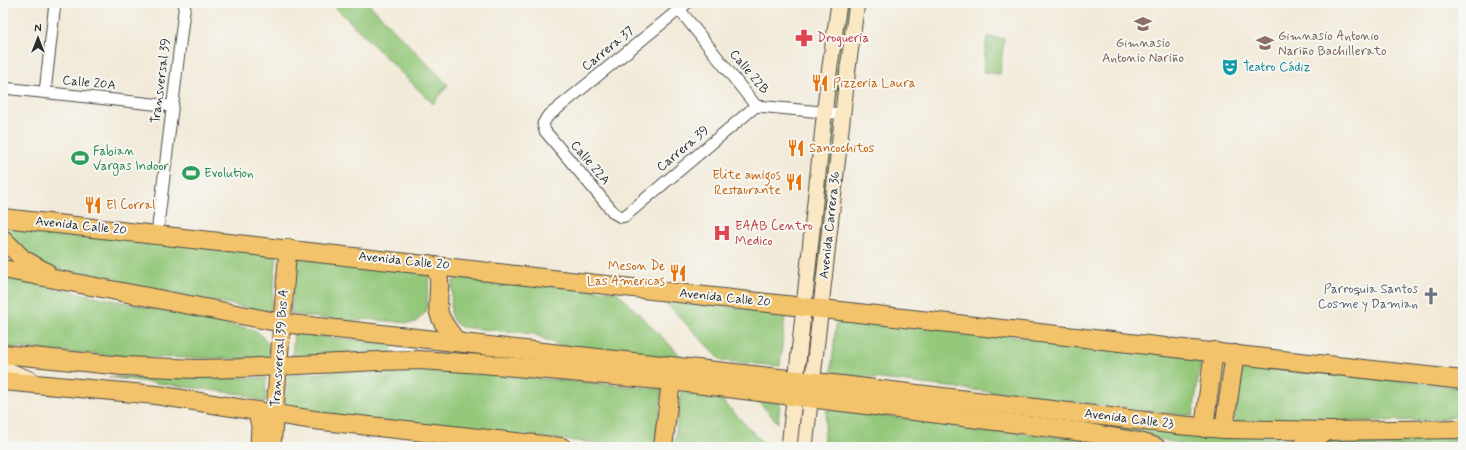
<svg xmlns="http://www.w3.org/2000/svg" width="1466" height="450" font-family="Mynerve,sans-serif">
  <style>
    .green { fill: #94c87a; stroke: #607a52 }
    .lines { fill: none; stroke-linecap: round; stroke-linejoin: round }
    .minor-casing { stroke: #494845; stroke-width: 13 }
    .secondary-casing { stroke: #494845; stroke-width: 17 }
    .primary-casing { stroke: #494845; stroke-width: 19 }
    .trunk-casing { stroke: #494845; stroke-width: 20 }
    .minor { stroke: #fff; stroke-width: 11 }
    .secondary { stroke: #fae7c3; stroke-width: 15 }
    .primary { stroke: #f2c36a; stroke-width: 17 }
    .trunk { stroke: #f2c36a; stroke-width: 18 }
    .labels { text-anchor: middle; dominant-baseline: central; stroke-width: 4; stroke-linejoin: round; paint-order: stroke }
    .education-label { font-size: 13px; fill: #785e54; stroke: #f6f6f2; text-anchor: start }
    .health-label { font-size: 13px; fill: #be3a42; stroke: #f6f6f2; text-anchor: start }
    .street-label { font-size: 13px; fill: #2b2b2b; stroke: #f6f6f2 }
    .culture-label { font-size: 13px; fill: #0d838f; stroke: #f6f6f2; text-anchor: start }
    .food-label { font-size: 13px; fill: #c56008; stroke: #f6f6f2; text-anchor: start }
    .leisure-label { font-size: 13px; fill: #27864d; stroke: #f6f6f2; text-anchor: start }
    .worship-label { font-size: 13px; fill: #5b616d; stroke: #f6f6f2; text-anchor: end }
  </style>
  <rect width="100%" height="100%" fill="#f6f6f2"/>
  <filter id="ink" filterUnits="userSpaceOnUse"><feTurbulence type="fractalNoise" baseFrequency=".025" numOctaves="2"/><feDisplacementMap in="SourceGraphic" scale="8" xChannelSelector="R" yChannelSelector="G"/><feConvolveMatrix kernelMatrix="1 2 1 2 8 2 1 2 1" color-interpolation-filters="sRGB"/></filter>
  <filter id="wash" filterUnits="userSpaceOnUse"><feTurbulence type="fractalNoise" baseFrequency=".012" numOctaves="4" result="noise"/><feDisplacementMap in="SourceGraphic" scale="16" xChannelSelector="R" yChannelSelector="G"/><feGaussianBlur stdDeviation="0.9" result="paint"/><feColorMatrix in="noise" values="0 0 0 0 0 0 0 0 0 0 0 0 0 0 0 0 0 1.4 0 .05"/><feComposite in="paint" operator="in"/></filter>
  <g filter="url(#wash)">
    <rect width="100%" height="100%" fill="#f2ead8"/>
    <g class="green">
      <polygon points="331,3 368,3 448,85 433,104"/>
      <polygon points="844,3 850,3 837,105 831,104"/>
      <polygon points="987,37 1004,39 1000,74 983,72"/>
      <polygon points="830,124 836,125 819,281 812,280"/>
      <polygon points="3,223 277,255 271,312 134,286 57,269 37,263 11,239"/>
      <polygon points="296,258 426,272 429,277 426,312 416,322 410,323 366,319 350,322 291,314"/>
      <path d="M 3,277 L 255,330 C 266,338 270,346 273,359 L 127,357 L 3,347 Z"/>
      <polygon points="457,277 617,292 684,359 562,347 534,334 461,327 455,323 451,317 451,309 452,283"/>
      <polygon points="662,299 785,314 780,366 722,361"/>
      <polygon points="837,316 1201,358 1193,416 831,373"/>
      <polygon points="294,333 392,344 391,353 353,353 292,357"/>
      <polygon points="1243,361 1463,388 1463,416 1428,420 1234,423"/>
      <polygon points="354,370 412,370 468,372 662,389 655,447 634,447 284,411 288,376"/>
      <polygon points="109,377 266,378 265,403 242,394"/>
      <polygon points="681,392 718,396 767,447 674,447"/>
      <polygon points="758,401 780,403 778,423"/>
      <polygon points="827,409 1108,443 1126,447 823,447"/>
      <polygon points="1093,421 1298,439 1293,447 1191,447 1144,435 1093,427"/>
      <polygon points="1463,437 1463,447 1308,447 1325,442 1392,438"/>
    </g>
  </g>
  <g filter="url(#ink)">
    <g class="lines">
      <g class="minor-casing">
        <g id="minor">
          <polyline points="687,3 547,117 543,124 545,131 614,213 621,217 625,216 756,106"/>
          <polyline points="679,9 756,106 843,114"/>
          <polyline points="3,88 172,106"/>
          <polyline points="45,92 55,3"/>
          <polyline points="157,234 185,3"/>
        </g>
      </g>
      <g class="secondary-casing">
        <g id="secondary">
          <polyline points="3,368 32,380"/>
          <polyline points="789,447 828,80 839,3"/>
          <polyline points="805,447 848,68 857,3"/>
        </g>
      </g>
      <g class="primary-casing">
        <g id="primary">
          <polyline points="256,411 260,425 259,447"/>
          <polyline points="272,447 288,248"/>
        </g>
      </g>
      <g class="trunk-casing">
        <g id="trunk">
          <path d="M 3,218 C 267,246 531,276 795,306 C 1018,331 1241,355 1463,380"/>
          <polyline points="3,239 23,259 46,272"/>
          <path d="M 429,264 C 447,274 435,297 439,313 C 442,324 451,333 457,342"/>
          <polyline points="3,269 282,323 833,384 1178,425 1224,429 1328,431 1463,429"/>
          <polyline points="3,354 123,366 199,369 240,368 378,361 419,360 482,364 671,381 1084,432 1140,442 1156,447"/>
          <polyline points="3,381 156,395 314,420 562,447"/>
          <polyline points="1204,428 1214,351"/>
          <polyline points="1224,429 1235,354"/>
          <polyline points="663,447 671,381"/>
          <polyline points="1302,447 1308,442 1328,431"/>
        </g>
      </g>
      <use href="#minor" class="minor"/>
      <use href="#secondary" class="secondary"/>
      <use href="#primary" class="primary"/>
      <use href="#trunk" class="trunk"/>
    </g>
  </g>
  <defs>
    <g id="school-bare" transform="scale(1.38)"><path d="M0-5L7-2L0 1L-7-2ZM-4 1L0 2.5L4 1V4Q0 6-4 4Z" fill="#8d6e63" stroke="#f6f6f2" stroke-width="2.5" paint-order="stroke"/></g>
    <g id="pharmacy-bare" transform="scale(1.38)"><path d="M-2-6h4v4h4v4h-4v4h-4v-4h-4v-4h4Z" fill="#e0444e" stroke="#f6f6f2" stroke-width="2.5" paint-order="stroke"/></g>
    <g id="university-bare" transform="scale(1.38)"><path d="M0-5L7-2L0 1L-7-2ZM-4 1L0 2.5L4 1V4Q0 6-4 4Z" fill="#8d6e63" stroke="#f6f6f2" stroke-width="2.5" paint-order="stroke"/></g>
    <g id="theatre-bare" transform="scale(1.38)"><path d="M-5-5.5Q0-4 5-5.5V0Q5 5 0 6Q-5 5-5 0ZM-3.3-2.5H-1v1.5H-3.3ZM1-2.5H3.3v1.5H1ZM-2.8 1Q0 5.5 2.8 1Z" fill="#0f9aa8" stroke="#f6f6f2" stroke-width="2.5" paint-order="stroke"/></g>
    <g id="restaurant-bare" transform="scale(1.38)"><path d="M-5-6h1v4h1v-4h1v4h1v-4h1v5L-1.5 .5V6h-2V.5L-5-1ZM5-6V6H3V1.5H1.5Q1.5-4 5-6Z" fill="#e8710a" stroke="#f6f6f2" stroke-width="2.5" paint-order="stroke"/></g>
    <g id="stadium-bare" transform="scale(1.38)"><path d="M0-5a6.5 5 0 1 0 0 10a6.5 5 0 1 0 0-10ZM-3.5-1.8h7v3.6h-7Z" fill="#2e9e5b" stroke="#f6f6f2" stroke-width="2.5" paint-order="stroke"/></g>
    <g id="hospital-bare" transform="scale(1.38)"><path d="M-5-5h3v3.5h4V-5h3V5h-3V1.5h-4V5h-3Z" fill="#e0444e" stroke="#f6f6f2" stroke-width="2.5" paint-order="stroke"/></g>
    <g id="church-bare" transform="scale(1.38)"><path d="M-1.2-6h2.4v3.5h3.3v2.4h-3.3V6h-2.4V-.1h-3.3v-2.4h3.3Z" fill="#6b7280" stroke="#f6f6f2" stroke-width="2.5" paint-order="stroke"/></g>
  </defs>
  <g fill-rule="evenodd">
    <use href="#school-bare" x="1143" y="24"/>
    <use href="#pharmacy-bare" x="804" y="38"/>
    <use href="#university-bare" x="1265" y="43"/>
    <use href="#theatre-bare" x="1230" y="67"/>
    <use href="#restaurant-bare" x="820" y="83"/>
    <use href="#restaurant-bare" x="796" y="148"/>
    <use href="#stadium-bare" x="80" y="158"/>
    <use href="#stadium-bare" x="191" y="173"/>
    <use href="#restaurant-bare" x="794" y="182"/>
    <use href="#restaurant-bare" x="93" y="205"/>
    <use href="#hospital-bare" x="722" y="233"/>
    <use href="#restaurant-bare" x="678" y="273"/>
    <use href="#church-bare" x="1431" y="296"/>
  </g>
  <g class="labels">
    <g class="education-label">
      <text x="1278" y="36">Gimnasio Antonio<tspan x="1278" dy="15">Nariño Bachillerato</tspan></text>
      <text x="1143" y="43" text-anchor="middle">Gimnasio<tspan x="1143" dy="15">Antonio Nariño</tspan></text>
    </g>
    <g class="health-label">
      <text x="817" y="38">Drogueria</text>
      <text x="735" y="226">EAAB Centro<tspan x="735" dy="15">Medico</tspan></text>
    </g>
    <g class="street-label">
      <text transform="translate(608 49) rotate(-39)">Carrera 37</text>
      <text transform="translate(749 72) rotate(50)">Calle 22B</text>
      <text transform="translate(161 81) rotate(-83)">Transversal 39</text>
      <text transform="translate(89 83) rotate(6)">Calle 20A</text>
      <text transform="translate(683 149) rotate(-40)">Carrera 39</text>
      <text transform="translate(590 163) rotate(50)">Calle 22A</text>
      <text transform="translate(830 225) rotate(-84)">Avenida Carrera 36</text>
      <text transform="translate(81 226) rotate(6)">Avenida Calle 20</text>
      <text transform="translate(404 261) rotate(6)">Avenida Calle 20</text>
      <text transform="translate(725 298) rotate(6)">Avenida Calle 20</text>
      <text transform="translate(280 348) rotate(-86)">Transversal 39 Bis A</text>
      <text transform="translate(1129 419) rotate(7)">Avenida Calle 23</text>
    </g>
    <g class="culture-label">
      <text x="1243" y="67">Teatro Cádiz</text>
    </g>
    <g class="food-label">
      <text x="833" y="83">Pizzeria Laura</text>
      <text x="809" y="148">Sancochitos</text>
      <text x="781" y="175" text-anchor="end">Elite amigos<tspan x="781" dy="15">Restaurante</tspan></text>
      <text x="106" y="205">El Corral</text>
      <text x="665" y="266" text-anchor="end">Meson De<tspan x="665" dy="15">Las Americas</tspan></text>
    </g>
    <g class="leisure-label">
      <text x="93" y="151">Fabian<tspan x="93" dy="15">Vargas Indoor</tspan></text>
      <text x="204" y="173">Evolution</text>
    </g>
    <g class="worship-label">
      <text x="1418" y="289">Parroquia Santos<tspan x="1418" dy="15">Cosme y Damian</tspan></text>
    </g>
  </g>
  <rect width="1466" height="450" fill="none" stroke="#f6f6f2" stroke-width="16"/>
  <g transform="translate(38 38)" stroke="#f6f6f2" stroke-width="3" paint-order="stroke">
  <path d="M0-3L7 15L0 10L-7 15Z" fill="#2b2b2b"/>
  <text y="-6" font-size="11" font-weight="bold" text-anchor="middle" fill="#2b2b2b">N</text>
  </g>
</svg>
